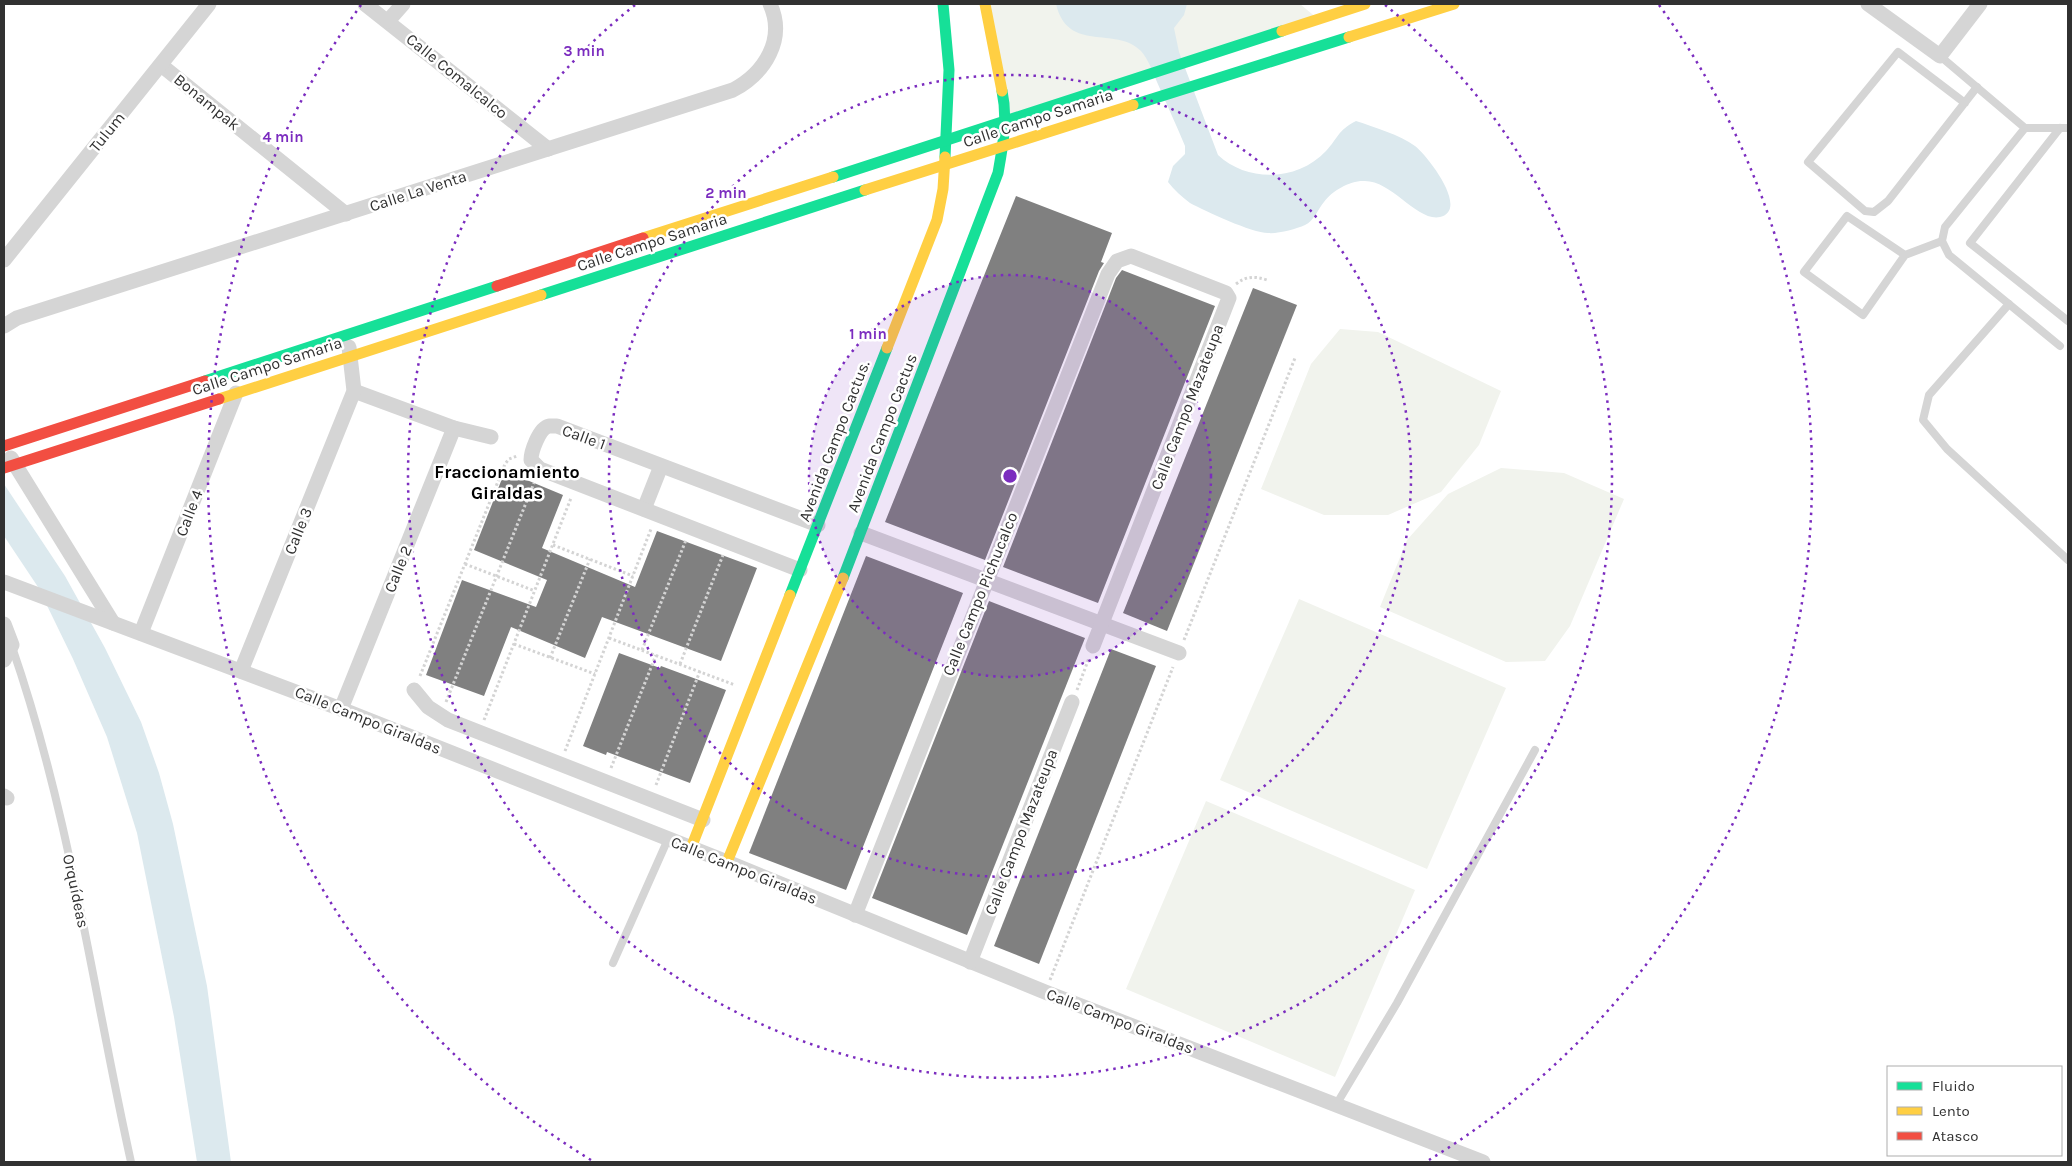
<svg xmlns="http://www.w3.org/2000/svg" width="2072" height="1166" font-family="Karla,sans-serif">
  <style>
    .green { fill: #f1f3ed }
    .water { fill: #dce9ee }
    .building { fill: #808080 }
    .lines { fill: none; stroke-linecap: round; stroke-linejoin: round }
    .path { stroke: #d4d4d4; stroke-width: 3; stroke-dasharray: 2.5 2.5; stroke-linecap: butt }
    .lane { stroke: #d5d5d5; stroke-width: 8 }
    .street { stroke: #d5d5d5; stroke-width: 15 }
    .fast { stroke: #16e098; stroke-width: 11 }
    .slow { stroke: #ffcf43; stroke-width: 11 }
    .jam { stroke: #f24e42; stroke-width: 11 }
    .ring { fill: none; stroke: #7b2cbf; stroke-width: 2.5; stroke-dasharray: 2.5 5 }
    .labels { text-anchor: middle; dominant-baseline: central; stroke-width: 5; stroke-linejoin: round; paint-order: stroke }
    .street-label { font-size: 16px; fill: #313131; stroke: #fff }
    .neighbourhood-label { font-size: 18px; font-weight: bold; fill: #000; stroke: #fff }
    .centre { fill: #7b2cbf; stroke: #fff; stroke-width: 2.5 }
    .ring-label { font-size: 15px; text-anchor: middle; font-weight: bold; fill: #7b2cbf; stroke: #fff; stroke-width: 5; stroke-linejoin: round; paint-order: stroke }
  </style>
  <rect width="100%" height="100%" fill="#fff"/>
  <g class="green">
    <polygon points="984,4 1300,4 1318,19 1005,121"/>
    <polygon points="1340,329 1378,332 1501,391 1479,445 1441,492 1388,515 1324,515 1261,489 1311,364"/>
    <polygon points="1501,468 1564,473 1624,499 1570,626 1545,661 1506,662 1380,607 1407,540 1448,494"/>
    <polygon points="1299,599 1506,688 1427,869 1220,780"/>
    <polygon points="1206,801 1415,890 1335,1077 1126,989"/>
  </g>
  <g class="water">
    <path d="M 1056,4 L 1187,4 L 1184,15 L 1174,28 L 1179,52 L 1218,155 C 1248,183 1298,181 1326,151 C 1339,137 1337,131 1356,121 C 1374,127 1400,135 1415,146 C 1427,155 1470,210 1440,217 C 1417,222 1391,179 1363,181 C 1349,181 1332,191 1324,202 C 1318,209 1314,221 1305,225 C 1296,229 1278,234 1268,233 C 1252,233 1205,211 1190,203 C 1182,197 1174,190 1168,182 L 1173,166 L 1185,154 L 1185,146 C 1176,124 1166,103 1157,82 C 1153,72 1148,59 1141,51 C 1115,25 1068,54 1056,4 Z"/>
    <polygon points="4,484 65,576 105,648 141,722 159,773 173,824 207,986 231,1162 197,1162 174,1017 137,833 107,737 73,659 38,587 4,536"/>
  </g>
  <g class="building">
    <polygon points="1016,196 1112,233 1101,262 1104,263 1099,271 985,560 885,522"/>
    <polygon points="1122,270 1215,306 1098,603 1003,567 1116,278"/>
    <polygon points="1253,288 1297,305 1167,631 1123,613"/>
    <polygon points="505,471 563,495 542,548 635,587 657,531 757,568 721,661 602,617 585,658 511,627 484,696 426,675 462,580 536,607 547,580 474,550"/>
    <polygon points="866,556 963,593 846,890 749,853"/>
    <polygon points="989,601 1085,638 967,935 872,898"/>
    <polygon points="1111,649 1156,666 1039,964 994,946"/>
    <polygon points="619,653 660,668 661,666 726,690 690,783 607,752 606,755 583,746"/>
  </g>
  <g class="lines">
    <g class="path">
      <path d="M 1236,284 C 1246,276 1255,276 1267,280"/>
      <polyline points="553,545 633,576"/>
      <polyline points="465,564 535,591"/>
      <polyline points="609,638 735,685"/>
      <polyline points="1184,640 1295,358"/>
      <polyline points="514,644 595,674"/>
      <polyline points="642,650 686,540"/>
      <polyline points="550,658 590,559"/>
      <polyline points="680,664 723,555"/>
      <polyline points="420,676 505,464 509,459 517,456"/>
      <polyline points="1077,690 1089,658"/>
      <polyline points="446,702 534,483"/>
      <polyline points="484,720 571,498"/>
      <polyline points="565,751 651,529"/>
      <polyline points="611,768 656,655"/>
      <polyline points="656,785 700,671"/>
      <polyline points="1050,980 1173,667"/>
    </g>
    <g class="lane">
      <polyline points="1940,56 2025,128 1945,227 1942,241 1949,255 2060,346"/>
      <polyline points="1965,103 1898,52 1808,162 1865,211 1874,212 1888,201 1977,87"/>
      <polyline points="2025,128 2068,128"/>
      <polyline points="2060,128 1970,243 2068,321"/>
      <polyline points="1905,255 1863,315 1804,272 1847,216 1905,255 1942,241"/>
      <polyline points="2009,304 1929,395 1923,420 1947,449 2068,560"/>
      <path d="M 12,647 C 70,814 93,991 131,1162"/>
      <polyline points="613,963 668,839"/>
      <polyline points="1336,1105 1397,1003 1535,750"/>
    </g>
    <g class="street">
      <polyline points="365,4 548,149"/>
      <polyline points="1868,4 1940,56 1980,4"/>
      <polyline points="388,21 403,4"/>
      <polyline points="161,65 346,214"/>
      <polyline points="4,260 209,4"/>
      <path d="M 4,326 L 17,318 L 733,90 C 765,73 786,39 770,4"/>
      <polyline points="354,391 454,428 491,437"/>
      <polyline points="11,458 113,623"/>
      <polyline points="644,509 661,466"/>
      <polyline points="861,533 1179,653"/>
      <path d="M 800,570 L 540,469 L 531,460 C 531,452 539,428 549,426 C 550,426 556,426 557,426 L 818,525"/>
      <polyline points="4,582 341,709 727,862 1045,992 1483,1162"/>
      <polyline points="4,624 12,645 4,660"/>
      <polyline points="141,633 236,393"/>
      <polyline points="241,671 354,391 349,347"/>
      <polyline points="414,690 428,707 448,720 703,820"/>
      <polyline points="341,709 454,428"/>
      <polyline points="4,796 7,798"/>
      <polyline points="855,915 1108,274 1117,261 1131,256 1226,293 1229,298 1093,646"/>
      <polyline points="970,962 1072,702"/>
    </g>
    <g class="fast">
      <polyline points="943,4 949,70 945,157"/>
      <polyline points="1133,105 1349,37"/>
      <polyline points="833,177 1282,31"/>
      <polyline points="541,295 865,190"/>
      <polyline points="205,381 497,286"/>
      <path d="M 843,578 L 998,173 C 1003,145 1008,119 1002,91"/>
      <polyline points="790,595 887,348"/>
    </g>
    <g class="slow">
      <polyline points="985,4 1002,91"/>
      <polyline points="1282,31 1365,4"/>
      <polyline points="1349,37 1454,4"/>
      <polyline points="865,190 1133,105"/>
      <polyline points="643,238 833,177"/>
      <polyline points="887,348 937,220 943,189 945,157"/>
      <polyline points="219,399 541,295"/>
      <polyline points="691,848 790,595"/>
      <polyline points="727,862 843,578"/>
    </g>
    <g class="jam">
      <polyline points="497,286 643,238"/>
      <polyline points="4,446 205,381"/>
      <polyline points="4,468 219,399"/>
    </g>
  </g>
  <circle cx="1010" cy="476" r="201" fill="#7b2cbf" fill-opacity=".12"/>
  <g class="ring">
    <circle cx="1010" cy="476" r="201"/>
    <circle cx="1010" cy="476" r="401"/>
    <path d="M1385 5A602 602 0 1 1 635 5"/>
    <path d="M591 1160A802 802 0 0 1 361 5M1659 5A802 802 0 0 1 1429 1160"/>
  </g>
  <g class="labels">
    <g class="street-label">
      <text transform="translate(457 76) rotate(39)">Calle Comalcalco</text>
      <text transform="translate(207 102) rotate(39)">Bonampak</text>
      <text transform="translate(1038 118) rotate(-18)">Calle Campo Samaria</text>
      <text transform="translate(107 132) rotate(-51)">Tulum</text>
      <text transform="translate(418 191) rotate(-18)">Calle La Venta</text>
      <text transform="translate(652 242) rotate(-18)">Calle Campo Samaria</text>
      <text transform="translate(267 366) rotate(-18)">Calle Campo Samaria</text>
      <text transform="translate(1187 407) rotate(-69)">Calle Campo Mazateupa</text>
      <text transform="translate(882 433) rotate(-69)">Avenida Campo Cactus</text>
      <text transform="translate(584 437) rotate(20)">Calle 1</text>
      <text transform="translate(834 441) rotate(-69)">Avenida Campo Cactus.</text>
      <text transform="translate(189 513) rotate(-69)">Calle 4</text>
      <text transform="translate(298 531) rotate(-68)">Calle 3</text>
      <text transform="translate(398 569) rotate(-68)">Calle 2</text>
      <text transform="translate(980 594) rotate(-68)">Calle Campo Pichucalco</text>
      <text transform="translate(368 720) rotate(22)">Calle Campo Giraldas</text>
      <text transform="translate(1021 832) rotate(-69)">Calle Campo Mazateupa</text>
      <text transform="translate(744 870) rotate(22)">Calle Campo Giraldas</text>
      <text transform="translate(76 891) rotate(78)">Orquídeas</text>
      <text transform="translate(1120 1021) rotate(21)">Calle Campo Giraldas</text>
    </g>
    <g class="neighbourhood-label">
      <text x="507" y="472">Fraccionamiento<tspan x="507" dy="21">Giraldas</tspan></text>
    </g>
  </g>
  <circle cx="1010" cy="476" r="8" class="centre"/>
  <g class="ring-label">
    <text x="584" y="56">3 min</text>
    <text x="283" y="142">4 min</text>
    <text x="726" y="198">2 min</text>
    <text x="868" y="339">1 min</text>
  </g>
  <rect width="2072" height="1166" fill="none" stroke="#313131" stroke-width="10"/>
  <rect x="1887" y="1066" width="175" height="90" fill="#ffffff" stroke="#adadad"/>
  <rect x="1897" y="1082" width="25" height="8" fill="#16e098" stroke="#adadad"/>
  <text x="1932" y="1091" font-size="15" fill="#313131">Fluido</text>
  <rect x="1897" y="1107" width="25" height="8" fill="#ffcf43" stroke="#adadad"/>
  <text x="1932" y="1116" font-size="15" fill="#313131">Lento</text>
  <rect x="1897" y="1132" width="25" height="8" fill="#f24e42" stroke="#adadad"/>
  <text x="1932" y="1141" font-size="15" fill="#313131">Atasco</text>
</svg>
